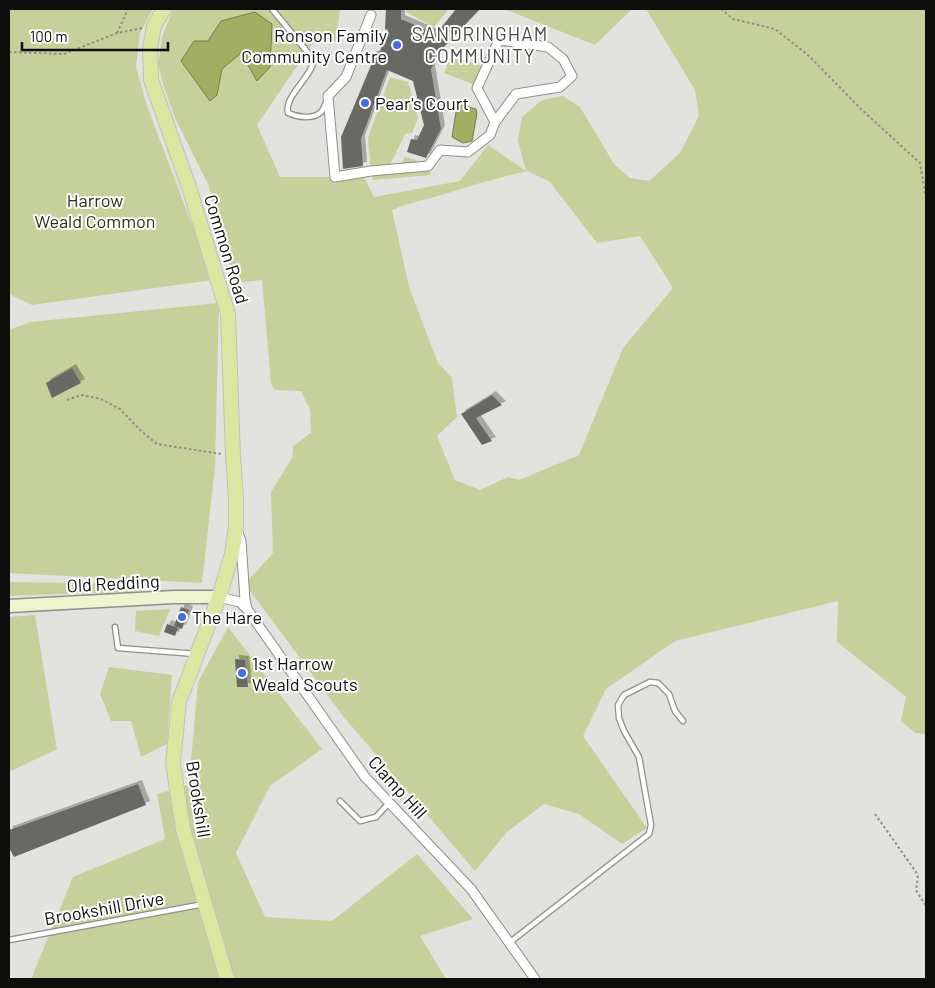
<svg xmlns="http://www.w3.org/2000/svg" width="935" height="988" font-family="Barlow,sans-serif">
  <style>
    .green { fill: #c6d09a; fill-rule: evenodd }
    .water { fill: #a2af63; stroke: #757e49 }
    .building { fill: #686965; filter: url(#shadow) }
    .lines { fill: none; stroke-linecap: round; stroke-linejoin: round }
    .lane-casing { stroke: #8e8f8b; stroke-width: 7 }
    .street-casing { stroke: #8e8f8b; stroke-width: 11 }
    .secondary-casing { stroke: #8e8f8b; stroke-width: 15 }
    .primary-casing { stroke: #c0c0c0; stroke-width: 16 }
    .path { stroke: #8c8d8a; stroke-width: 2; stroke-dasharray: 2.5 2.5; stroke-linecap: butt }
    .lane { stroke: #fff; stroke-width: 4.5 }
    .street { stroke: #fff; stroke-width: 9 }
    .secondary { stroke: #eef3d0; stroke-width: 12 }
    .primary { stroke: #dce6a1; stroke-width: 14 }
    .poi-dot { fill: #466de0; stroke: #fff; stroke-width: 2 }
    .labels { text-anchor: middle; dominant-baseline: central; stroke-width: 4; stroke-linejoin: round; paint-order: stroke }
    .poi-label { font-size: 18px; fill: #0d0d0c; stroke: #fff; text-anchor: start }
    .park-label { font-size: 18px; fill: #2b300f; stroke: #fff }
    .street-label { font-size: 18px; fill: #0d0d0c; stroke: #fff }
    .neighbourhood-label { font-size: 19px; letter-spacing: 1px; fill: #484945; stroke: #fff }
  </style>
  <defs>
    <filter id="shadow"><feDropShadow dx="4" dy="-4" stdDeviation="0" flood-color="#0004"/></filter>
  </defs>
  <rect width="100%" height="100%" fill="#e2e3df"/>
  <g class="green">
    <polygon points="9,9 153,9 140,33 136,67 147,106 213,280 32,305 9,294"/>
    <path d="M 173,9 L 340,9 L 336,41 L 312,44 L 257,125 L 280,177 L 364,177 L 374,197 L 460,181 L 488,145 L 526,171 L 518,141 L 522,117 L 542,100 L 563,96 L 580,107 L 614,164 L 630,178 L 649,181 L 680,153 L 699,116 L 695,90 L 646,9 L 926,9 L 926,734 L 915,733 L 901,721 L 906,697 L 837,642 L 838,601 L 675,641 L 606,689 L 583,736 L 647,828 L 622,844 L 579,814 L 544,804 L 507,832 L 475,871 L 343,716 L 245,584 L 273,553 L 271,492 L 292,458 L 293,446 L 311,433 L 310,410 L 301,391 L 275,390 L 271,383 L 262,280 L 235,283 L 208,184 L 175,118 L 164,87 L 158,65 L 162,38 ZM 527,171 L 549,181 L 597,243 L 640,236 L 673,288 L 623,348 L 579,455 L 519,480 L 508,477 L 480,490 L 455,480 L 437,436 L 457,417 L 452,378 L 438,363 L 409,287 L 392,210 C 410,202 429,199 448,193 C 474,185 500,177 527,171 Z"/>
    <polygon points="406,9 449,9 434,27 406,12"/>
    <polygon points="504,9 632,9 595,45"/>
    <polygon points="451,55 482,66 475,85 444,73"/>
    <polygon points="390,77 408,82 418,118 412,133 405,134 388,169 412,167 402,162 405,157 416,160 414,167 428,166 431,175 373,180 371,171 368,138"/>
    <polygon points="219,303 215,467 202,583 9,573 9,330 30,322"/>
    <polygon points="9,582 148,584 143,591 9,596"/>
    <polygon points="170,609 159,636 135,631 136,611"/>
    <polygon points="35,615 57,749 9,772 9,617"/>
    <polygon points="228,627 322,749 270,786 236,853 265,917 332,921 417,854 473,919 420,936 446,979 31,979 73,877 165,839 157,794 189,785 198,682"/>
    <polygon points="109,667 172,675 167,744 141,757 131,721 111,721 100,694"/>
  </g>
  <g class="water">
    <polygon points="255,12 272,24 270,67 257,81 241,53 222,69 217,95 210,101 181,61 194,41 208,41 221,21"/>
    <polygon points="462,105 476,109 477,113 472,141 463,143 452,137 457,106"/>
  </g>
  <g class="building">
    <polygon points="386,9 401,9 401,19 436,34 456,9 480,9 440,51 431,69 441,129 426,158 407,152 411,139 417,140 424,125 413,81 387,70 361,139 363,166 343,169 341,137 377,51 380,52 388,30 385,29"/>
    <polygon points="72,368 81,383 52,398 46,383"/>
    <polygon points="492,395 502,405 476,418 492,441 482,445 461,414"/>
    <polygon points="181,607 189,610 182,629 174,626"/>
    <polygon points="167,624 178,628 175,636 164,632"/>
    <polygon points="235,659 245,660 248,687 237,687"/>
    <polygon points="138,784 146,805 14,857 9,848 9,830"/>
  </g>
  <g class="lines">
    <g class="lane-casing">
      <g id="lane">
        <path d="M 272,9 L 314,60 C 311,78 284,96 288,113 C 297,117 313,120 321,112 C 324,109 325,104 327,100"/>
        <polyline points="115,627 118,648 196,654"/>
        <polyline points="340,801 360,821 376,817 389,803"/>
        <polyline points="9,940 204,904"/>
        <polyline points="509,943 649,834 651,825 639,757 624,731 619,718 618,705 624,695 650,682 658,683 669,694 675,711 683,721"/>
      </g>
    </g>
    <g class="street-casing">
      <g id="street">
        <polyline points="371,15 346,77 328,96 335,177 371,171 428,166 440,150 468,152 490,135 495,122 516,94 560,87 572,76 563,59 548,47 499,40 477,88 495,122"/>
        <polyline points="237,530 241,541 245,600 247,609"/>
        <polyline points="219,597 240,602 247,609 365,777 471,889 535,979"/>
      </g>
    </g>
    <g class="secondary-casing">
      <polyline id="secondary" points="9,606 174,597 219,597"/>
    </g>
    <g class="primary-casing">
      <polyline id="primary" points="164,9 154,26 150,49 151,80 189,187 228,314 233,456 236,499 236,526 232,554 219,597 179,702 173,763 183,829 227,979"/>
    </g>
    <g class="path">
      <polyline points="721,9 733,19 775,29 808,55 861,109 920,163 926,198"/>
      <polyline points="117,33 128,9"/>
      <polyline points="371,34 384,39"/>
      <polyline points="9,52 64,54 117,33 142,28"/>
      <polyline points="67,400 81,395 101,399 120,409 140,430 157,444 221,454"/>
      <polyline points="875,814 916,872 918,877 916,890 926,906"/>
    </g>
    <use href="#lane" class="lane"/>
    <use href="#street" class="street"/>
    <use href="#secondary" class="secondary"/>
    <use href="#primary" class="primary"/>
  </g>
  <g class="poi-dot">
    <circle cx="397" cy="45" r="5"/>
    <circle cx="365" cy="103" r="5"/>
    <circle cx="182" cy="617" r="5"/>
    <circle cx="242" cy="673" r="5"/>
  </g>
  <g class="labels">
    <g class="poi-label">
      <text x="387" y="35" text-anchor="end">Ronson Family<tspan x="387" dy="21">Community Centre</tspan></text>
      <text x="375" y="103">Pear's Court</text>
      <text x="192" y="617">The Hare</text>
      <text x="252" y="663">1st Harrow<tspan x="252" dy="21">Weald Scouts</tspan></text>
    </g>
    <g class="park-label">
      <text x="95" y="200">Harrow<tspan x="95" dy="21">Weald Common</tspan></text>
    </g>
    <g class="street-label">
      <text transform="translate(227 249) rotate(73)">Common Road</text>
      <text transform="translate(113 583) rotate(-3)">Old Redding</text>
      <text transform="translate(398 787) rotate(48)">Clamp Hill</text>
      <text transform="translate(199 799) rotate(81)">Brookshill</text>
      <text transform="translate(104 908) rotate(-10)">Brookshill Drive</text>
    </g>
    <g class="neighbourhood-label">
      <text x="480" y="33">SANDRINGHAM<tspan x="480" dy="22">COMMUNITY</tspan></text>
    </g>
  </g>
  <rect width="935" height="988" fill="none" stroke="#0d0d0c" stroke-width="20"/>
  <path d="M22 42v8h146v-8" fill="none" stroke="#0d0d0c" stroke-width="2.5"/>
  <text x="30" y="42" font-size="15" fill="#0d0d0c" stroke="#ffffff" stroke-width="4" paint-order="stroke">100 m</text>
</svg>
